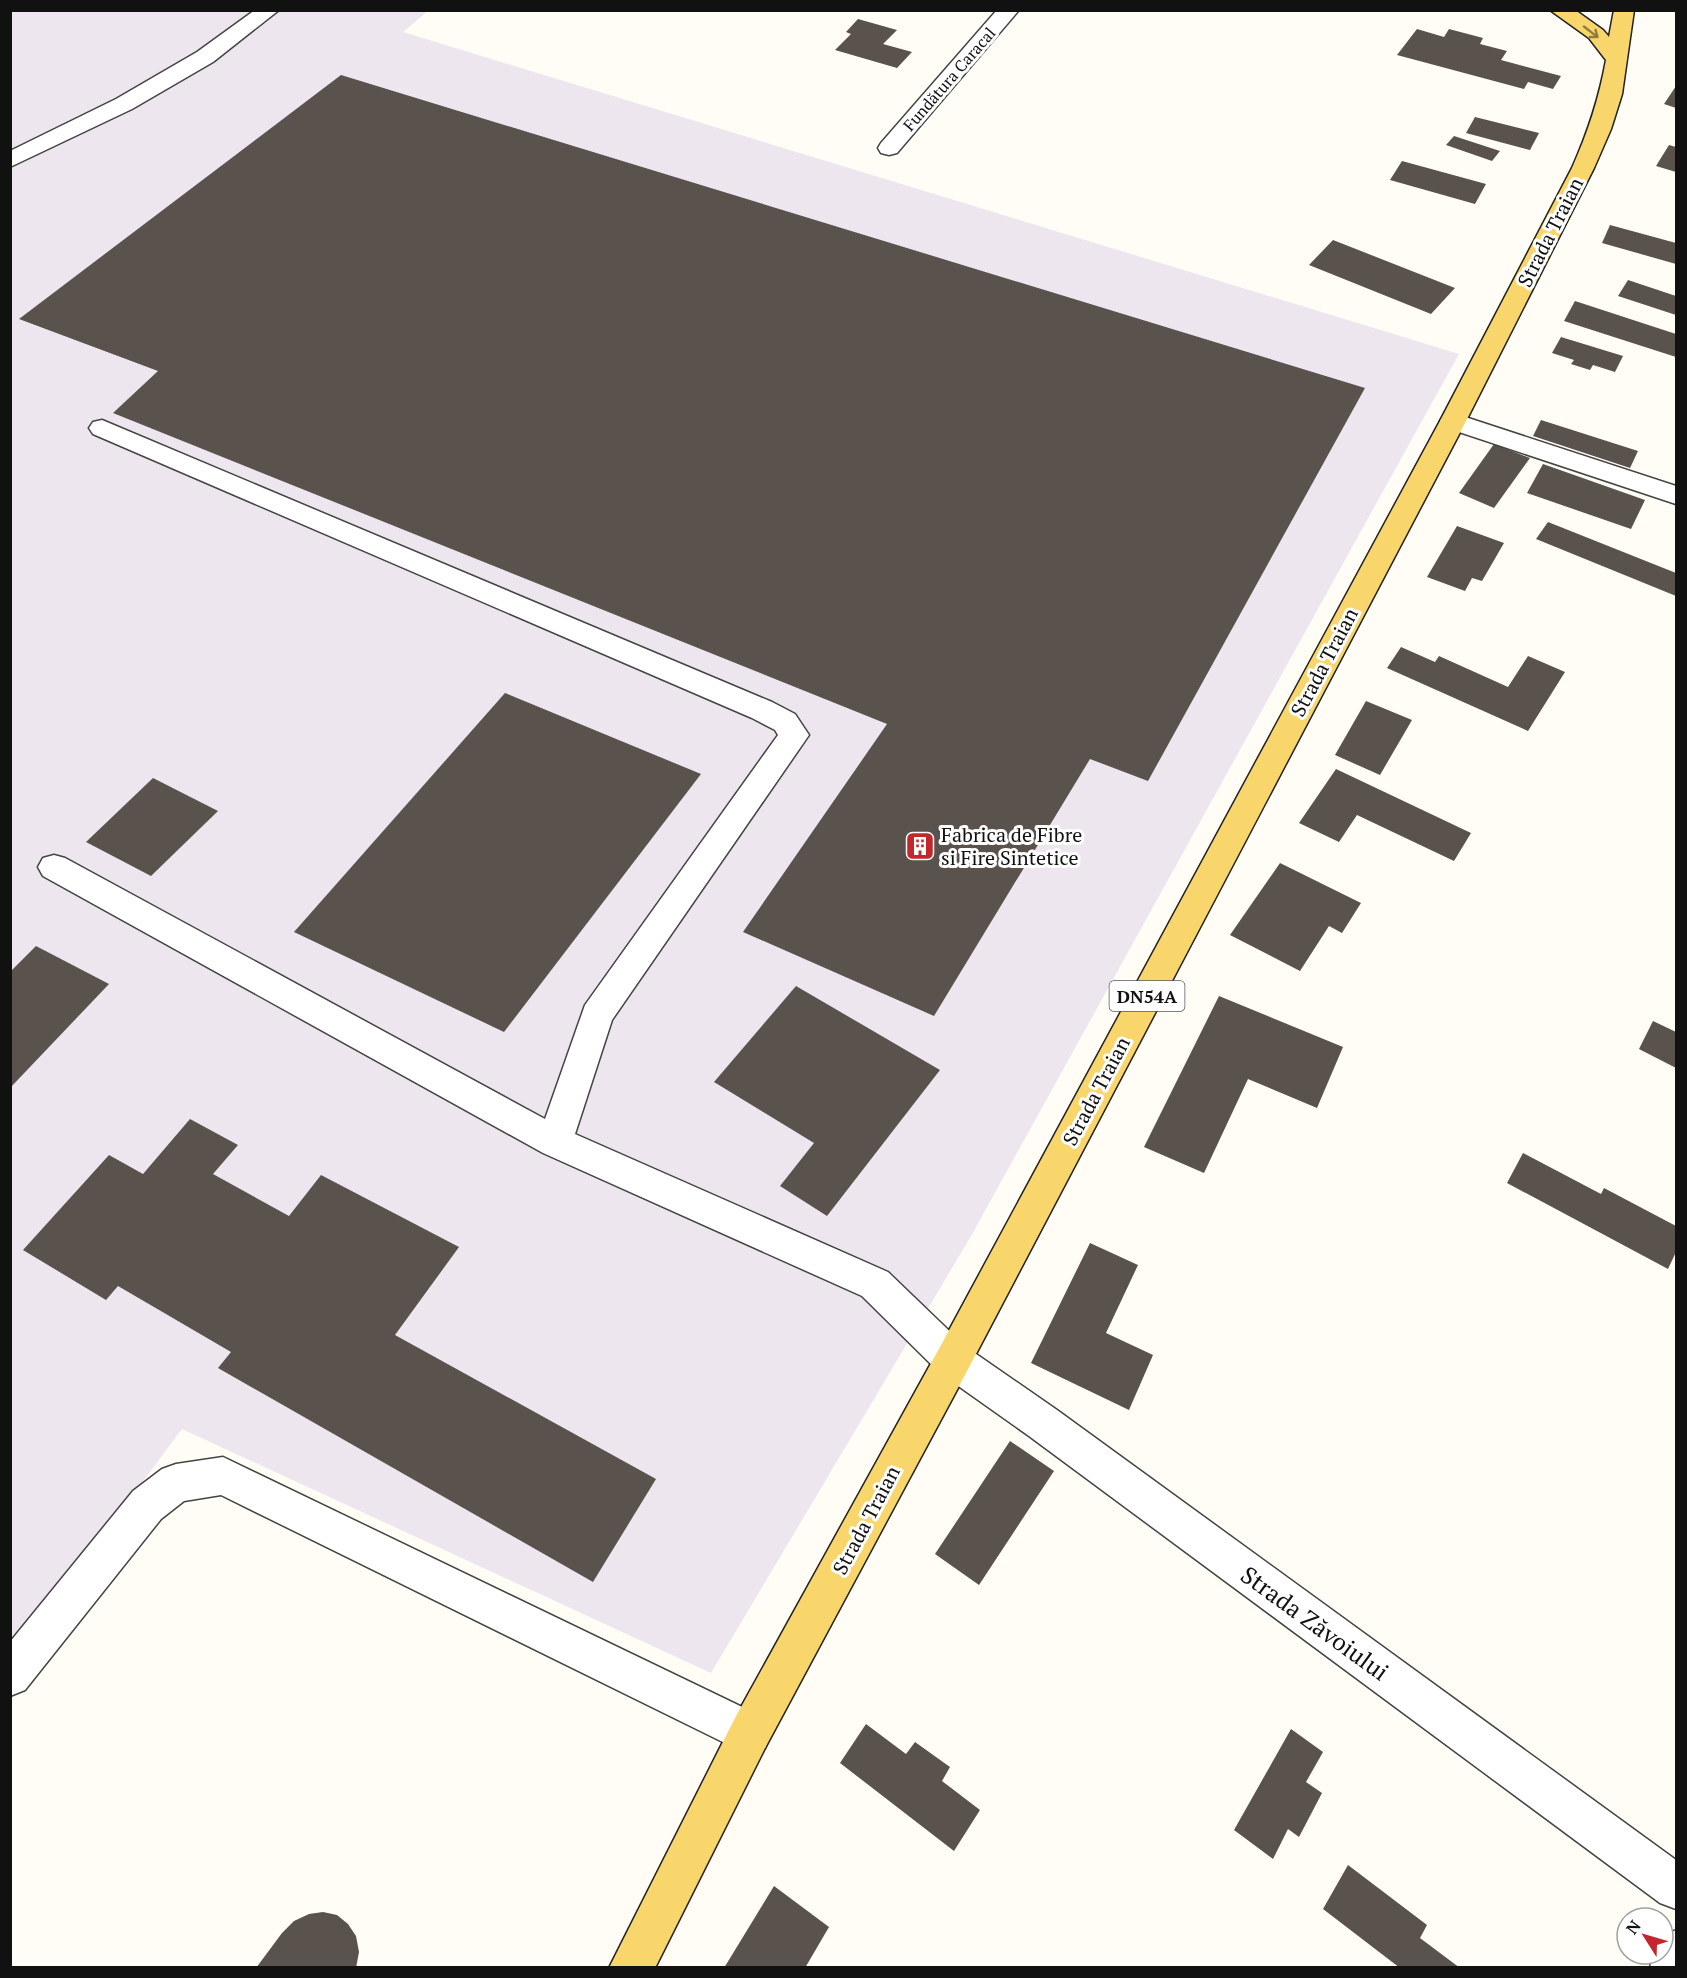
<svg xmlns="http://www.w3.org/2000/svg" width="1687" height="1978" font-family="'PT Serif',serif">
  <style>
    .industrial { fill: #eee6ef }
    .building { fill: #5a524d }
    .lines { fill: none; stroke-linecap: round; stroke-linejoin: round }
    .minor-casing { stroke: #444; stroke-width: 3 }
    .major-casing { stroke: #222; stroke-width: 3 }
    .minor { fill: #fff; fill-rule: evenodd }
    .major { fill: #f9d66b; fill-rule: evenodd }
    .oneway { stroke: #917d42 }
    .labels { text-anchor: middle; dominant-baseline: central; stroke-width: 6; stroke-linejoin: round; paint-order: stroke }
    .far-street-label { font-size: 16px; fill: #111; stroke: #fff }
    .shield { fill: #fff; stroke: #585858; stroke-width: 1.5 }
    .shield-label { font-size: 18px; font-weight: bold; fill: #111 }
    .street-label { font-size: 20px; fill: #111; stroke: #fff }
    .poi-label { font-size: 20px; fill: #111; stroke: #fff; text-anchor: start }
    .near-street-label { font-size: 24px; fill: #111; stroke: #fff }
  </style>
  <rect width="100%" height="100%" fill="#fffdf5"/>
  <polygon class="industrial" points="11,11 428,11 403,32 1459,354 971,1236 711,1673 182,1429 11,1658"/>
  <g class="building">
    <polygon points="858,19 897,30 883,44 912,52 897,68 835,50 851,34 846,32"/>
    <polygon points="1417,29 1444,37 1449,29 1483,38 1480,44 1507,51 1501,60 1561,76 1553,89 1528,82 1524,89 1397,55"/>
    <polygon points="341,75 1365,388 1148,781 1090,759 934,1016 743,932 887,724 113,413 158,371 19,319"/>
    <polygon points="1676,86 1676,108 1664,104"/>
    <polygon points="1475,117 1539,133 1530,150 1466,133"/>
    <polygon points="1454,136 1500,151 1492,161 1446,145"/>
    <polygon points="1669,145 1676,147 1676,172 1656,166"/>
    <polygon points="1402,161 1486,184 1475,204 1390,180"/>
    <polygon points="1610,225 1676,243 1676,264 1602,243"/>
    <polygon points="1333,240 1455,288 1431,314 1309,265"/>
    <polygon points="1628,280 1676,296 1676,315 1618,296"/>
    <polygon points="1575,301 1676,334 1676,357 1564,321"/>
    <polygon points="1561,337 1623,356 1615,372 1593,365 1590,370 1571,364 1574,360 1552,353"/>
    <polygon points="1541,420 1638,451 1630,468 1533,436"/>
    <polygon points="1494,444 1530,458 1494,508 1459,493"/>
    <polygon points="1543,464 1645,500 1631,529 1527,493"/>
    <polygon points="1548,522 1676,573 1676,596 1536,539"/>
    <polygon points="1457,526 1504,543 1482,581 1472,578 1465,591 1427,577"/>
    <polygon points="1401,647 1435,662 1439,656 1508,687 1528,656 1565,672 1528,731 1387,668"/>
    <polygon points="505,693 701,774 504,1032 294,932"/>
    <polygon points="1366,701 1412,720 1380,775 1335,755"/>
    <polygon points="1336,769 1471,833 1454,861 1357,815 1339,842 1299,823"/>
    <polygon points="153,778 218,811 151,876 86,842"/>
    <polygon points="1280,863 1361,903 1342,933 1329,926 1300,971 1230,935"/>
    <polygon points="36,946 109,984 10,1088 10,972"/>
    <polygon points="796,986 940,1070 827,1216 780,1186 814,1143 714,1082"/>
    <polygon points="1219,996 1343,1047 1317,1108 1248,1079 1204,1173 1144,1147"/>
    <polygon points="1653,1021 1676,1032 1676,1068 1639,1049"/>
    <polygon points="190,1119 238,1145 213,1174 289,1216 321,1175 459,1247 395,1335 656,1479 593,1582 218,1368 231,1352 118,1286 106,1300 23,1250 109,1155 143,1174"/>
    <polygon points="1523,1153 1601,1194 1604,1188 1676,1226 1676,1252 1668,1269 1507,1183"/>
    <polygon points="1090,1243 1138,1265 1106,1333 1153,1355 1129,1410 1031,1363"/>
    <polygon points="1010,1441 1054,1471 979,1585 935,1554"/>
    <polygon points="866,1724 906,1754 915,1742 950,1767 942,1781 980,1810 954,1851 840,1763"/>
    <polygon points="1291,1729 1323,1752 1306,1782 1322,1793 1299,1837 1288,1829 1273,1859 1234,1830"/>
    <polygon points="1348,1865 1427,1925 1420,1938 1460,1968 1400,1968 1323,1909"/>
    <polygon points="774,1886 829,1927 805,1968 724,1968"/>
    <polygon points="323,1912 337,1915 348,1924 356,1936 359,1952 356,1968 256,1968 282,1933 294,1921 309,1914"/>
  </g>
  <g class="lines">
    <g class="minor-casing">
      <g id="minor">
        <polygon points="255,10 279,10 213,62 132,109 10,167 10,151 116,99 197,52"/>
        <polygon points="997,10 1019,10 897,153 889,155 881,153 878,148 881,143"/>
        <polygon points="1453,413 1676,486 1676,504 1444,427 1440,421 1444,415"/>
        <polygon points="102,420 772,702 795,714 809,735 612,1020 575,1134 888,1272 966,1347 1057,1410 1676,1860 1676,1909 1660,1903 1029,1436 940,1373 862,1296 543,1153 43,876 38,867 43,858 54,855 65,858 545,1119 585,1005 778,735 775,730 752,718 93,434 89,428 93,422"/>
        <polygon points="223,1457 765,1718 771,1733 765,1748 750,1754 735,1748 221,1495 184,1501 161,1519 25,1690 10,1696 10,1642 133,1491 162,1469 176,1464"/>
        <polygon points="1676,1930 1676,1968 1650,1968 1653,1954 1663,1954 1663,1936"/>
      </g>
    </g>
    <g class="major-casing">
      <path id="major" d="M 1550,10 L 1575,10 L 1603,30 L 1609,37 L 1614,10 L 1634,10 L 1622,94 L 1611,129 L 1594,168 L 1466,421 L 966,1373 L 765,1748 L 655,1968 L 609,1968 L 735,1718 L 940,1347 L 1440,421 L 1572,168 C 1588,132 1599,99 1606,60 L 1589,38 Z"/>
    </g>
    <use href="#minor" class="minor"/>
    <use href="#major" class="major"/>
  </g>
  <defs><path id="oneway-shaft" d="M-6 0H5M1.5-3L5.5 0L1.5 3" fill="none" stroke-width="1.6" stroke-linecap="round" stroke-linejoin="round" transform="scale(1.5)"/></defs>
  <use class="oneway" href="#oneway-shaft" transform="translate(1591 32) rotate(38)"/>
  <defs>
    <g id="building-square" transform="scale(1.5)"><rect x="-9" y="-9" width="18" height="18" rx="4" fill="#c4262e" stroke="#fff"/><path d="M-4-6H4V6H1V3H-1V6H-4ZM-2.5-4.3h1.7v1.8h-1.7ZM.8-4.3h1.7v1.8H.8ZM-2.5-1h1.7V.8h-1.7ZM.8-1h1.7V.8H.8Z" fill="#fff"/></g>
  </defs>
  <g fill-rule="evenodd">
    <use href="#building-square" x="920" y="846"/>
  </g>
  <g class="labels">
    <g class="far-street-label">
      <text transform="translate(949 79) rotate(-49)">Fundătura Caracal</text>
    </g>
    <rect class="shield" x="1109.5" y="981" width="75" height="30" rx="4.5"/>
    <g class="shield-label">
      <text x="1147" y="996">DN54A</text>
    </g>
    <g class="street-label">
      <text transform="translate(1550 232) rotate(-63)">Strada Traian</text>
      <text transform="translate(1324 662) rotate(-62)">Strada Traian</text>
      <text transform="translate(1096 1091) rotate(-62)">Strada Traian</text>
      <text transform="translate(866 1520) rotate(-62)">Strada Traian</text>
    </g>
    <g class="poi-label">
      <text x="941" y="834">Fabrica de Fibre<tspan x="941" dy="23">si Fire Sintetice</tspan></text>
    </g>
    <g class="near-street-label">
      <text transform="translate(1315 1623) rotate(36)">Strada Zăvoiului</text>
    </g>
  </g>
  <rect width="1687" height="1978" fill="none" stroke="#111111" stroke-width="24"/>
  <g transform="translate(1645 1936) rotate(307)"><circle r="28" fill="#ffffff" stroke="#a0a0a0" stroke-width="1.5"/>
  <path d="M0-4.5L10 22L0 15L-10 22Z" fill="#c4262e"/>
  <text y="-9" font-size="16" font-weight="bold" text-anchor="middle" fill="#111111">N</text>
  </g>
</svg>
